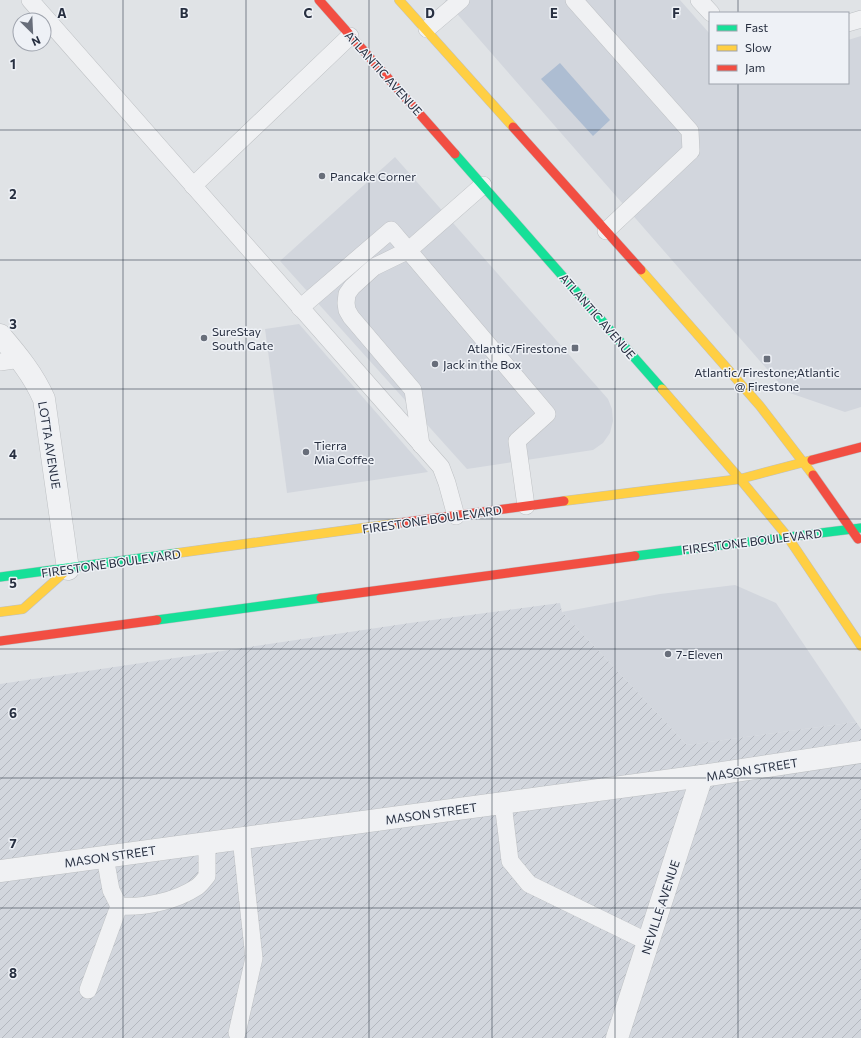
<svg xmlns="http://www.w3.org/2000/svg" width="861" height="1038" font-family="Commissioner,sans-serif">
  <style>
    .built { fill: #d2d6dd }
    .industrial { fill: url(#industrial-furrows) }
    .water { fill: #adbdd2 }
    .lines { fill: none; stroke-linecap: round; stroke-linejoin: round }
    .lane-casing { stroke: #bec1c4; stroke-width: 18 }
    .street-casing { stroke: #bec1c4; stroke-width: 23 }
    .fast-casing { stroke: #bdc0c4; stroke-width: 10 }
    .slow-casing { stroke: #bdc0c4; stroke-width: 10 }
    .jam-casing { stroke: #bdc0c4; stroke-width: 10 }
    .lane { stroke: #f0f1f3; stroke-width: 17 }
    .street { stroke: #f0f1f3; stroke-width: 22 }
    .fast { stroke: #16e098; stroke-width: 9 }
    .slow { stroke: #ffcf43; stroke-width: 9 }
    .jam { stroke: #f24e42; stroke-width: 9 }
    .grid { fill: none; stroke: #272f40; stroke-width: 1; stroke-opacity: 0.55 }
    .poi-dot { fill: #686e7a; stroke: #eef1f6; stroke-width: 1.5 }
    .labels { text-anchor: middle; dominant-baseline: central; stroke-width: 3; stroke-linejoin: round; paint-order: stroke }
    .street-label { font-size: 12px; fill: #272f40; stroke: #eef1f6 }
    .poi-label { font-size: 12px; fill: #272f40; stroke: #eef1f6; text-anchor: start }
    .grid-label { font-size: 13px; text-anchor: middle; font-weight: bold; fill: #272f40; stroke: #eef1f6; stroke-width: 3; stroke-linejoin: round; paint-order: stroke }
  </style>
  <defs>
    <pattern id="industrial-furrows" width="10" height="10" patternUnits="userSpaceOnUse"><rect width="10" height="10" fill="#d2d6dd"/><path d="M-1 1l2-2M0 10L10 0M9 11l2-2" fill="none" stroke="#b4b8bf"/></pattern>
  </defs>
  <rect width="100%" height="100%" fill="#e0e3e6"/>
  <g class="built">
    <polygon points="445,0 680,0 710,34 710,83 848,83 848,40 861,36 861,407 845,412 787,392"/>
    <polygon points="395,157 608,399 612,409 613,421 610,433 603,443 593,450 467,469 280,261"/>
    <polygon points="299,324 428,472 287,493 265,329"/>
    <polygon points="735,585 776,603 856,722 687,745 562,612 660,594"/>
  </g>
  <polygon class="industrial" points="560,603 562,612 687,745 856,722 861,729 861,1038 0,1038 0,684 410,623"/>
  <polygon class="water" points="560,63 610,120 593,136 541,79"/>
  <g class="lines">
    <g class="lane-casing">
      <g id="lane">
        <polyline points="30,0 441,467 447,483 456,516"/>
        <polyline points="574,0 690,131 691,151 606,231"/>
        <polyline points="699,0 711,13"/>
        <polyline points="848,23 861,19"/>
        <polyline points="427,29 461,0"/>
        <polyline points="193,186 350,36"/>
        <polyline points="300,308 391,230 547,414 517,441 526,506"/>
        <polyline points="0,362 21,359"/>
        <polyline points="421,445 413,390 351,317 347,310 346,303 347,294 352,287 374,267 409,250 483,185"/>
        <polyline points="503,803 510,861 529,884 648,942"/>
        <path d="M 105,857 L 111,890 L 119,906 C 144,908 176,901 197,887 C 201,884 204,880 207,876 L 207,843"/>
        <polyline points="88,990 119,906"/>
        <polyline points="237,1033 254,958 241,838"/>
      </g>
    </g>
    <g class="street-casing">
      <g id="street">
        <path d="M 0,335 C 17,355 33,374 44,399 L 68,569"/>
        <polyline points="0,871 702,776 861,752"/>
        <polyline points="617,1038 702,776"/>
      </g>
    </g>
    <g class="fast-casing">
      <g id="fast">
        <polyline points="455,154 662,389"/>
        <polyline points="635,556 861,528"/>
        <polyline points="0,577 178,553"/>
        <polyline points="157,620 321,598"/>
      </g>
    </g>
    <g class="slow-casing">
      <g id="slow">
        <polyline points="399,0 513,127"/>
        <polyline points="641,270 760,406 813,475"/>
        <polyline points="662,389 740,479 787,536 861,646"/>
        <polyline points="564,501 740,479 812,460"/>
        <polyline points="178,553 399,523"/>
        <polyline points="0,612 23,609 68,569"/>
      </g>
    </g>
    <g class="jam-casing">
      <g id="jam">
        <polyline points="319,0 455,154"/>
        <polyline points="513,127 641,270"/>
        <polyline points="812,460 861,447"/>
        <polyline points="813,475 858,539"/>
        <polyline points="399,523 564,501"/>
        <polyline points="321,598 635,556"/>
        <polyline points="0,641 157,620"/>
      </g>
    </g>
    <use href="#lane" class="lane"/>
    <use href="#street" class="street"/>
    <use href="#fast" class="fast"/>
    <use href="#slow" class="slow"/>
    <use href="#jam" class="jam"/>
  </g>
  <path class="grid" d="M 123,0 L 123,1038M 246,0 L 246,1038M 369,0 L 369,1038M 492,0 L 492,1038M 615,0 L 615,1038M 738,0 L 738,13M 738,83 L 738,1038M 0,130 L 861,130M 0,260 L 861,260M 0,389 L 861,389M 0,519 L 861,519M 0,649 L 861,649M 0,778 L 861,778M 0,908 L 861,908"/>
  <g class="poi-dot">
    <circle cx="322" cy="176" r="4"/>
    <circle cx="204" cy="338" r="4"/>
    <rect x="571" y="344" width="8" height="8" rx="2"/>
    <rect x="763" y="355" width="8" height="8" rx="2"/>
    <circle cx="435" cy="364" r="4"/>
    <circle cx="306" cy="452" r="4"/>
    <circle cx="668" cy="654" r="4"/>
  </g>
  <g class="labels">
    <g class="street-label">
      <text transform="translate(384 73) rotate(48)">ATLANTIC AVENUE</text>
      <text transform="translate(598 316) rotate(49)">ATLANTIC AVENUE</text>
      <text transform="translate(50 445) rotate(81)">LOTTA AVENUE</text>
      <text transform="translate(432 519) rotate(-8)">FIRESTONE BOULEVARD</text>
      <text transform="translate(752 541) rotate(-7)">FIRESTONE BOULEVARD</text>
      <text transform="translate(111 563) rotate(-8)">FIRESTONE BOULEVARD</text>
      <text transform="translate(752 769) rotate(-9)">MASON STREET</text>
      <text transform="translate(431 813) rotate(-8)">MASON STREET</text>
      <text transform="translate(110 856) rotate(-8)">MASON STREET</text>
      <text transform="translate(660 907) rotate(-72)">NEVILLE AVENUE</text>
    </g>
    <g class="poi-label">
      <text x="330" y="176">Pancake Corner</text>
      <text x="212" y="331">SureStay<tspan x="212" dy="14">South Gate</tspan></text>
      <text x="567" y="348" text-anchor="end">Atlantic/Firestone</text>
      <text x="443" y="364">Jack in the Box</text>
      <text x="767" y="372" text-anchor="middle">Atlantic/Firestone;Atlantic<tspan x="767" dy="14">@ Firestone</tspan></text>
      <text x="314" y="445">Tierra<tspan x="314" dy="14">Mia Coffee</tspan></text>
      <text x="676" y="654">7-Eleven</text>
    </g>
  </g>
  <g class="grid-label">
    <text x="62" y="18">A</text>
    <text x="184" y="18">B</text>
    <text x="308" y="18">C</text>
    <text x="430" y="18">D</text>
    <text x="554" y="18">E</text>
    <text x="676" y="18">F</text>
    <text x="13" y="69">1</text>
    <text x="13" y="199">2</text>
    <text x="13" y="329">3</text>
    <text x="13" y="459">4</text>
    <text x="13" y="588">5</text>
    <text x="13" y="718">6</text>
    <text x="13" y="848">7</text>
    <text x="13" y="978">8</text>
  </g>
  <rect x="709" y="12" width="140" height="72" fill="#eef1f6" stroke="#9ea3ad"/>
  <rect x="717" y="25" width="20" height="6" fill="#16e098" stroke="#9ea3ad"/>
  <text x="745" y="32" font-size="12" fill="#272f40">Fast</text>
  <rect x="717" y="45" width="20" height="6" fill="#ffcf43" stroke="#9ea3ad"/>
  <text x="745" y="52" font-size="12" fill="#272f40">Slow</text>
  <rect x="717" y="65" width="20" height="6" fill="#f24e42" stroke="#9ea3ad"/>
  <text x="745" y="72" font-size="12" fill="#272f40">Jam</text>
  <g transform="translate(32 32) rotate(156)"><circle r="19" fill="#eef1f6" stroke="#9ea3ad"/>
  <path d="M0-3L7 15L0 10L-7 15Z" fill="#686e7a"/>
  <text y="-6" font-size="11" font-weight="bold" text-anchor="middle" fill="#272f40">N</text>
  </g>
</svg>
